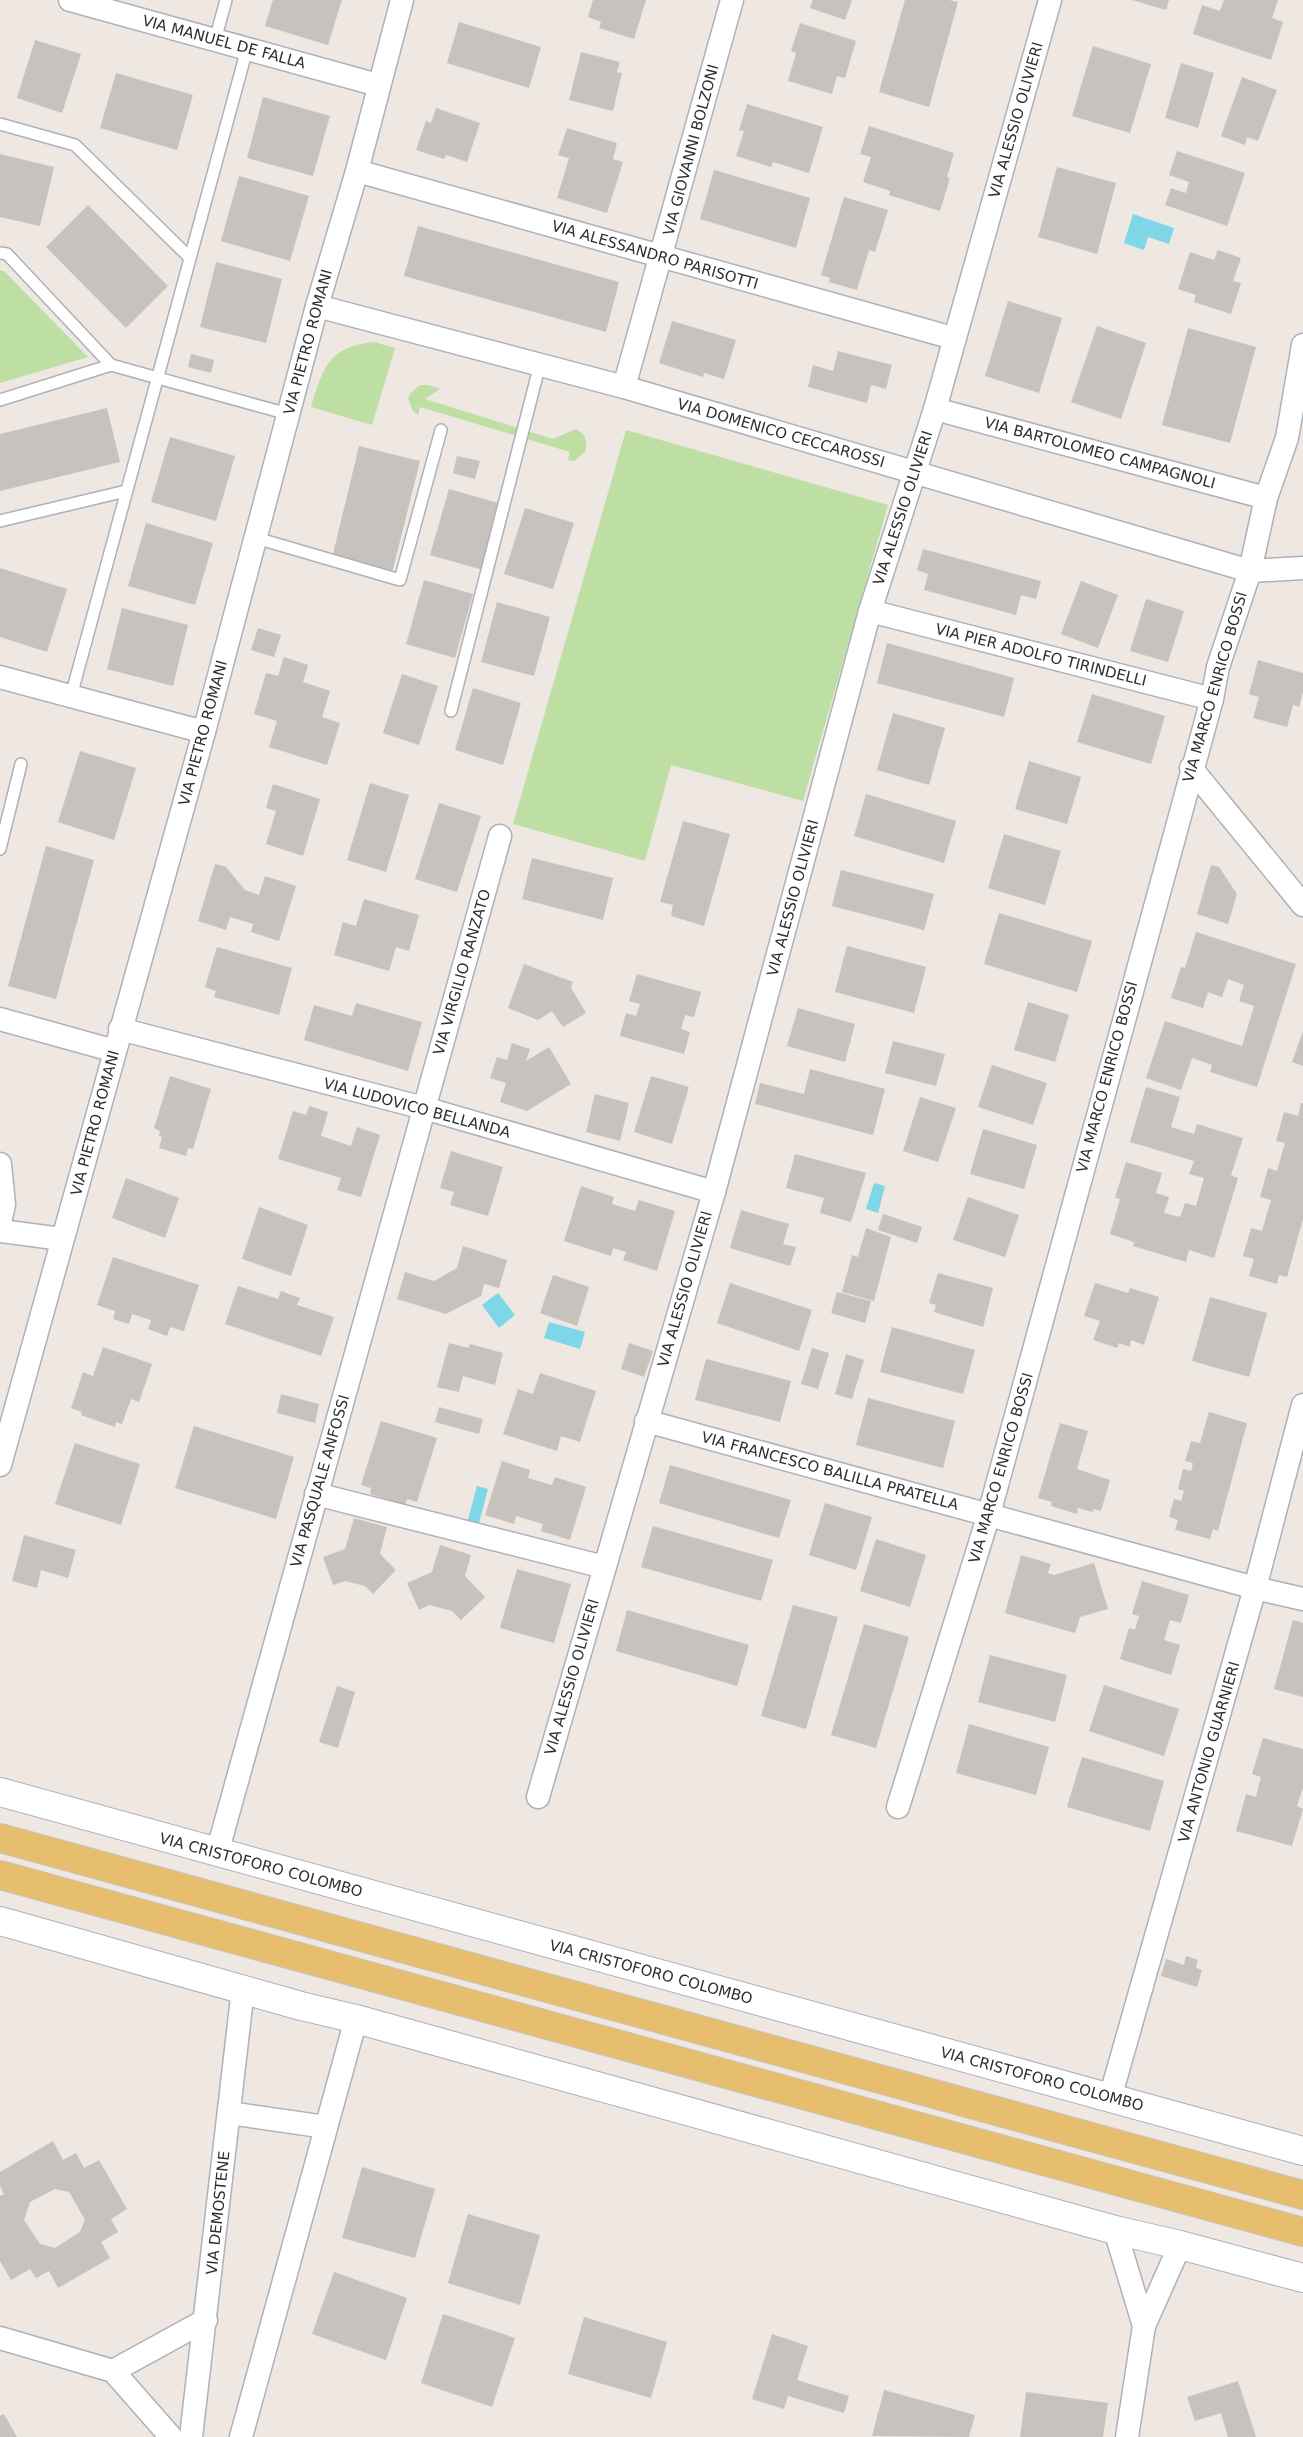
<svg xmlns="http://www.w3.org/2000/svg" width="1303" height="2437" font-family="'DejaVu Sans',sans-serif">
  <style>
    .grass { fill: #bedfa3 }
    .water { fill: #7ed6e6 }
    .building { fill: #c7c2bd; fill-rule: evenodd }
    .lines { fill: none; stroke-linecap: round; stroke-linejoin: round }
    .lane-casing { stroke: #aeb1b9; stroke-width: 14 }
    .street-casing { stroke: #aeb1b9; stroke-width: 25 }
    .secondary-casing { stroke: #aeb1b9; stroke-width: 30 }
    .primary-casing { stroke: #c4c4c4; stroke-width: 30 }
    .lane { stroke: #fff; stroke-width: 11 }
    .street { stroke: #fff; stroke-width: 22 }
    .secondary { stroke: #fff; stroke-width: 28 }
    .primary { stroke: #e7be6e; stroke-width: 28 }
    .labels { text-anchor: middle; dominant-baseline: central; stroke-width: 4; stroke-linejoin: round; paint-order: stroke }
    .street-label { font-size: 15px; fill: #2e2e2e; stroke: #fff }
  </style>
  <rect width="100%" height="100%" fill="#eee7e2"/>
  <g class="grass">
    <polygon points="0,270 4,271 88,357 0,383"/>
    <path d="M 374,342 L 395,348 L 372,425 L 311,407 C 322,369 329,346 374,342 Z"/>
    <path d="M 420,385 L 428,385 L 440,389 L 425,399 L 553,439 L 576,429 C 586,434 588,441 585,452 L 574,461 L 568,460 L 570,452 L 420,407 L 418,415 L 413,411 L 408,398 L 411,393 Z"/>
    <polygon points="626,430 888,505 803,801 671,765 645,861 513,824"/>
  </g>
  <g class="water">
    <polygon points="1133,214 1174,228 1169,244 1148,237 1144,250 1124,243"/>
    <polygon points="874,1183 885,1186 878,1213 866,1209"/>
    <polygon points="498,1293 515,1315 499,1328 482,1305"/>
    <polygon points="549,1322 585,1332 580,1349 544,1338"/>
    <polygon points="477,1486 488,1489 479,1523 468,1520"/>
  </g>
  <g class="building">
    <polygon points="273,0 342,0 328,45 265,26"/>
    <polygon points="593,0 646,0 634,39 599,28 601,22 588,17"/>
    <polygon points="813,0 852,0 845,20 810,8"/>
    <polygon points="905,0 949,0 958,2 929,107 879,92"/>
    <polygon points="1132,0 1169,0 1166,10"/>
    <polygon points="1224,0 1278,0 1272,18 1283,22 1271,60 1193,34 1202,5 1220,11"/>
    <polygon points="459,22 541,47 529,88 447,63"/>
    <polygon points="800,23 856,41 845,78 837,76 832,94 788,81 796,53 791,51"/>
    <polygon points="35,40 81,54 62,113 17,98"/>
    <polygon points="1093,46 1151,64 1130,133 1072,116"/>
    <polygon points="581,52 620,62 617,72 622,73 613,111 569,100"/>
    <polygon points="1181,63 1214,73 1198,128 1165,118"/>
    <polygon points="116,73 193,95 177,150 100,128"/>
    <polygon points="1242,77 1277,90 1258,141 1247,137 1245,145 1221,136"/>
    <polygon points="263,97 330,116 313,176 247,158"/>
    <polygon points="747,104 823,127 809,173 773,162 771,167 736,156 744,131 739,130"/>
    <polygon points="436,108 480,123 467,162 446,155 444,159 416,150 426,121 431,123"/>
    <polygon points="869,126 954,153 947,177 950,178 940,211 889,195 890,191 863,182 871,157 860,154"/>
    <polygon points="567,128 617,143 613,159 623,162 607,213 557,198 569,158 558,155"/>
    <polygon points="1177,151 1245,173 1227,226 1165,205 1171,188 1186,193 1189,182 1169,175"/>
    <polygon points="0,154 54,167 40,226 0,217"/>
    <polygon points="1057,167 1116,183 1097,254 1038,237"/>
    <polygon points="714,170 810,198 796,248 700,219"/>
    <polygon points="239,176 309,196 290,261 221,241"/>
    <polygon points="844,197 888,210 875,252 869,250 857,290 829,282 830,278 821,275"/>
    <polygon points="88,205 168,286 126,328 46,247"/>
    <polygon points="418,226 619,282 606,332 404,276"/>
    <polygon points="1218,250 1241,258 1233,281 1241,283 1231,314 1194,302 1196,295 1178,289 1190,252 1214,260"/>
    <polygon points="216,262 282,279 266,343 200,327"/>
    <polygon points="1008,301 1062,318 1039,393 985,376"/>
    <polygon points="672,321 736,340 724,379 704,373 703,377 659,363"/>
    <polygon points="1097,326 1146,343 1121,419 1071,402"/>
    <polygon points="1188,328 1256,347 1230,443 1162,425"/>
    <polygon points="838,351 892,365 886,389 871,385 867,403 808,387 813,365 833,371"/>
    <polygon points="191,354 214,360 211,373 188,367"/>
    <polygon points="107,408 120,462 0,491 0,434"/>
    <polygon points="170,437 235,456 216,521 151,502"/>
    <polygon points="359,446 420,461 392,573 332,558"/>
    <polygon points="457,456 480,461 475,479 453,473"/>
    <polygon points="449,489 502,504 483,570 430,555"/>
    <polygon points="525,508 574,523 553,589 504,574"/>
    <polygon points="146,523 213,543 195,605 128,586"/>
    <polygon points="923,549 1041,581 1036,599 1021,595 1016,615 924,590 928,574 917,570"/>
    <polygon points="0,568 67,589 47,652 0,637"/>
    <polygon points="424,580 473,594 455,658 406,644"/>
    <polygon points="1081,581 1118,595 1098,648 1061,634"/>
    <polygon points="1146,599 1184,611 1168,662 1130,651"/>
    <polygon points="497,602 550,617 534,676 481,662"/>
    <polygon points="122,608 188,625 173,686 107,669"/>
    <polygon points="258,628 281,635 274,657 251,650"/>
    <polygon points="887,643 1014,678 1004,717 877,683"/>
    <polygon points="284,657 308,665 303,682 330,691 322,717 340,723 327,765 269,747 277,721 254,714 266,673 278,676"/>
    <polygon points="1258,660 1303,673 1303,692 1299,707 1293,705 1287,727 1253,718 1259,697 1249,694"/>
    <polygon points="402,674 438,686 419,745 383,733"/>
    <polygon points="473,688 521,703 503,765 455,750"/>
    <polygon points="1092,694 1165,716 1151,764 1077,742"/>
    <polygon points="893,713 945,728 929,785 877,770"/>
    <polygon points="80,751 136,768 114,840 58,822"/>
    <polygon points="1029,761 1081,777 1067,824 1015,809"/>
    <polygon points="370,783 409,795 386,872 347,860"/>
    <polygon points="273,784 320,799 303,856 266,844 276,811 266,808"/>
    <polygon points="866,794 956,821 944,863 854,836"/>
    <polygon points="439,803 481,816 457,892 415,879"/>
    <polygon points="683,821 730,834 704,926 671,916 673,905 660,902"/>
    <polygon points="1004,834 1061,851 1045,905 988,888"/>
    <polygon points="46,846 94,860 56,999 8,986"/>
    <polygon points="532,858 613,878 603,920 522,899"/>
    <polygon points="215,864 226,867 245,890 259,895 265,876 296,886 279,941 251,932 253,924 230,917 226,930 198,921"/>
    <polygon points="1211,865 1219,867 1237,894 1228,924 1197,914"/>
    <polygon points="841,870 934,894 924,930 832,906"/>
    <polygon points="364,899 419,915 409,951 396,947 389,971 334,955 343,922 356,926"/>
    <polygon points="999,913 1092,941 1077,992 984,964"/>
    <polygon points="1196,932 1296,964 1257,1087 1210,1072 1212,1065 1192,1058 1181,1090 1146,1078 1165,1021 1242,1046 1254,1006 1239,1001 1244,985 1228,979 1222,997 1208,992 1203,1008 1171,998 1181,967 1185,968"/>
    <polygon points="847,946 926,967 914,1013 835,992"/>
    <polygon points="217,947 292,968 279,1015 214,997 216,991 205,987"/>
    <polygon points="524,964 573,982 571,988 586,1013 563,1027 552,1011 538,1020 508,1008"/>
    <polygon points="637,974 701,992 694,1017 685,1015 681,1029 690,1032 684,1054 620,1036 626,1013 636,1016 640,1004 629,1001"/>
    <polygon points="1028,1002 1069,1015 1055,1062 1014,1050"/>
    <polygon points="356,1003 422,1022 408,1071 304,1040 314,1005 352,1016"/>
    <polygon points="798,1008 855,1024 845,1062 787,1046"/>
    <polygon points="1303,1031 1303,1066 1292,1062"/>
    <polygon points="893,1041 945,1054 936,1086 885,1073"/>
    <polygon points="512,1043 530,1049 526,1061 549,1047 571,1084 527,1111 500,1102 506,1083 490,1078 497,1057 507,1060"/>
    <polygon points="992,1065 1047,1083 1033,1125 978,1107"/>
    <polygon points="810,1069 885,1089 873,1135 755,1104 760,1083 804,1094"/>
    <polygon points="170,1076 211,1089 193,1149 188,1148 186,1156 159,1148 162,1137 159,1136 160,1131 154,1128"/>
    <polygon points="651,1076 689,1087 672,1144 634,1132"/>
    <polygon points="1146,1087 1180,1097 1171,1127 1194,1134 1197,1124 1243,1138 1231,1175 1238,1178 1214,1258 1189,1250 1186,1262 1133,1246 1134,1242 1110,1234 1120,1199 1115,1198 1126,1162 1162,1173 1156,1193 1169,1197 1164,1213 1180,1217 1185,1203 1196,1206 1204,1178 1189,1174 1194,1161 1130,1142"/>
    <polygon points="595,1094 629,1103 620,1141 586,1132"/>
    <polygon points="920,1097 956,1108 938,1162 903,1151"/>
    <polygon points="1301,1103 1303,1103 1303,1219 1287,1277 1279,1275 1277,1284 1249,1276 1254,1259 1243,1256 1251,1228 1262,1231 1271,1200 1260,1197 1268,1168 1277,1171 1285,1143 1276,1141 1284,1112 1298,1116"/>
    <polygon points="309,1106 328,1112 321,1136 351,1146 357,1127 380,1135 361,1197 337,1190 341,1178 278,1159 293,1111 306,1115"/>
    <polygon points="983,1129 1037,1145 1024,1189 970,1174"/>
    <polygon points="451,1151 503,1167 488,1216 450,1205 454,1192 440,1188"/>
    <polygon points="795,1154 866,1173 851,1222 820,1213 824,1198 786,1188"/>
    <polygon points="126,1178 179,1198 165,1238 112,1218"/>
    <polygon points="581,1186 614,1197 612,1204 635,1211 639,1200 675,1211 657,1271 623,1260 626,1252 613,1248 611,1256 564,1241"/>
    <polygon points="968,1197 1019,1215 1005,1257 953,1240"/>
    <polygon points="259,1207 308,1225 291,1276 242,1259"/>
    <polygon points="741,1210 789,1224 783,1244 796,1247 790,1266 730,1248"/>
    <polygon points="883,1214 922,1227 917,1243 878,1230"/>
    <polygon points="866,1228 891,1237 874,1301 842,1292 852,1255 858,1257"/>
    <polygon points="463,1246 507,1260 499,1288 484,1284 481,1296 446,1314 397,1299 405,1272 434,1281 457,1268"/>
    <polygon points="113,1257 199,1285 184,1331 170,1327 167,1336 148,1329 151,1320 132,1314 129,1324 113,1319 115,1311 97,1305"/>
    <polygon points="938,1273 993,1288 983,1327 934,1312 936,1305 929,1303"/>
    <polygon points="553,1275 589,1287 577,1326 540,1313"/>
    <polygon points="730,1283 812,1310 799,1351 717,1323"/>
    <polygon points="1095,1283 1128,1293 1130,1288 1159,1297 1144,1345 1131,1340 1130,1347 1119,1343 1117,1348 1093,1340 1100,1321 1084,1316"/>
    <polygon points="238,1286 278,1299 281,1291 300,1298 297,1305 334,1317 321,1356 225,1324"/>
    <polygon points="837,1292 871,1301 865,1323 831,1313"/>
    <polygon points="1210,1297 1267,1313 1249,1377 1192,1361"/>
    <polygon points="892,1327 975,1350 963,1394 880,1372"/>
    <polygon points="449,1343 469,1348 470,1344 503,1353 495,1385 463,1376 459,1392 437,1387"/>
    <polygon points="629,1343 653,1351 644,1377 621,1369"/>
    <polygon points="103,1347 152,1364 139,1402 131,1399 122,1424 116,1422 115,1427 81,1415 82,1412 71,1408 83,1372 93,1376"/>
    <polygon points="812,1348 829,1353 818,1389 801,1384"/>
    <polygon points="846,1354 864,1360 852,1399 835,1394"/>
    <polygon points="706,1359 791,1381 780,1422 695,1400"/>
    <polygon points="540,1373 596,1391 580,1442 561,1436 557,1451 503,1434 518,1389 533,1394"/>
    <polygon points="281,1394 319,1404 315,1423 277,1413"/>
    <polygon points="868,1398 955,1421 943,1468 856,1445"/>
    <polygon points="439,1407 483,1419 479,1434 435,1422"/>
    <polygon points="1209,1412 1247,1423 1218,1531 1213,1529 1210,1539 1175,1530 1178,1520 1169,1517 1174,1499 1181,1501 1184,1491 1178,1489 1183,1469 1191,1471 1193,1463 1185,1461 1191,1441 1200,1443"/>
    <polygon points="381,1421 437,1438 417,1502 407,1499 405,1505 370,1494 371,1488 361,1485"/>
    <polygon points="1060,1423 1088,1431 1077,1469 1110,1480 1101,1511 1093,1509 1093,1512 1078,1508 1077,1514 1051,1506 1052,1502 1038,1498"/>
    <polygon points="194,1426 294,1457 276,1519 175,1488"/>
    <polygon points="75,1443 140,1464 121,1525 55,1504"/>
    <polygon points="502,1461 530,1470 528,1478 552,1485 555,1477 586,1487 570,1540 541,1531 543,1524 516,1516 514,1524 485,1515"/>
    <polygon points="670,1465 791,1500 779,1538 659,1503"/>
    <polygon points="825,1503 872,1517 856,1570 809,1555"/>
    <polygon points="354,1518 387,1527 380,1554 396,1570 373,1594 365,1586 345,1581 333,1585 323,1557 345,1549"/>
    <polygon points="653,1526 773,1560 761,1601 641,1567"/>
    <polygon points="24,1535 76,1550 68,1578 41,1570 37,1588 12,1581"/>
    <polygon points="876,1539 926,1555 910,1607 860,1591"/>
    <polygon points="440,1545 471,1555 465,1576 485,1597 461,1620 452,1611 429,1605 419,1610 407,1583 432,1572"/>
    <polygon points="1021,1555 1051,1564 1048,1573 1054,1575 1094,1563 1108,1609 1080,1617 1075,1633 1005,1613"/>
    <polygon points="517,1569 571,1584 554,1643 500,1628"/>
    <polygon points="1142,1581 1189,1595 1181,1623 1170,1620 1164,1640 1180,1645 1171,1675 1120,1659 1129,1628 1135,1630 1139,1616 1132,1614"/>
    <polygon points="793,1605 838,1617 806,1729 761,1716"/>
    <polygon points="627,1610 749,1645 737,1686 616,1651"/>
    <polygon points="1293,1620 1303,1623 1303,1697 1274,1689"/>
    <polygon points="864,1624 909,1637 876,1748 831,1735"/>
    <polygon points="990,1655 1067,1675 1055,1722 978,1702"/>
    <polygon points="1104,1685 1179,1709 1164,1756 1089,1731"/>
    <polygon points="337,1686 355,1692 338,1748 319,1742"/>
    <polygon points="969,1724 1049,1747 1036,1795 956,1773"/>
    <polygon points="1263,1738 1303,1749 1303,1788 1297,1806 1303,1809 1292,1846 1236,1831 1246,1794 1256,1797 1261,1777 1252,1774"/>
    <polygon points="1082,1757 1164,1781 1150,1831 1067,1807"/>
    <polygon points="1186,1956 1198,1960 1196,1968 1202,1970 1197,1987 1161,1976 1166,1959 1184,1965"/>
    <path d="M 53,2141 L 63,2160 L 76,2153 L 84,2168 L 99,2160 L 127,2209 L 111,2219 L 118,2232 L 101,2242 L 110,2258 L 58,2288 L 49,2271 L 36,2278 L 30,2269 L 11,2280 L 0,2261 L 0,2196 L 4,2194 L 0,2186 L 0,2172 ZM 55,2189 L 69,2192 L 85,2220 L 80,2232 L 55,2248 L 40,2244 L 24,2220 L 30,2202 Z"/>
    <polygon points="362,2167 435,2189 415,2258 342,2238"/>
    <polygon points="468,2214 540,2235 520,2305 448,2283"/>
    <polygon points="334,2272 407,2298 386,2360 312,2334"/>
    <polygon points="443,2314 515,2338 492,2407 421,2383"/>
    <polygon points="584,2317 667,2342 651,2398 568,2374"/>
    <polygon points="772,2334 808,2346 797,2380 849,2396 844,2413 788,2396 784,2409 752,2399"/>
    <polygon points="1238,2381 1256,2437 1228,2437 1221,2413 1195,2421 1187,2397"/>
    <polygon points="884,2390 975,2415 969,2437 872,2436"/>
    <polygon points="1026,2392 1108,2403 1103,2437 1020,2437"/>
    <polygon points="4,2414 17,2437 0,2437 0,2416"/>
  </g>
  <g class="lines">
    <g class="lane-casing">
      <g id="lane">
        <polyline points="215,40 226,0"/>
        <polyline points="0,124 75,145 190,258"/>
        <polyline points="0,253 7,254 111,365 288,414"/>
        <polyline points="0,400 111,365"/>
        <polyline points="0,521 126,491"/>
        <polyline points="256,538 400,580 441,430"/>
        <polyline points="71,696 247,49"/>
        <polyline points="451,711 540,364"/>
        <polyline points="0,849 21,764"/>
      </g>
    </g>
    <g class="street-casing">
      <g id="street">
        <polyline points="70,0 378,85"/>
        <polyline points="357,171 953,338"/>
        <polyline points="317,306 624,387 1250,571 1303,568"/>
        <polyline points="624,387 732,0"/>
        <polyline points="935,409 1266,498"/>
        <polyline points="870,611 1212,699"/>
        <polyline points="0,677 204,732"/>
        <polyline points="1191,768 1303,905"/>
        <polyline points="0,1019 115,1051"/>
        <polyline points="120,1029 424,1108 714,1192"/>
        <polyline points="0,1164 4,1204 0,1223"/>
        <polyline points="0,1231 62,1239"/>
        <polyline points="646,1421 1255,1588 1303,1599"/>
        <polyline points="0,1465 204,732 317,306 357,171 402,0"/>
        <polyline points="316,1494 604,1567"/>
        <polyline points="538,1797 714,1192 870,611 935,409 1050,0"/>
        <polyline points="898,1807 989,1514 1212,699 1218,667 1250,571 1266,498 1287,438 1303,345"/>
        <polyline points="217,1853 500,836"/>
        <polyline points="1110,2098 1255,1588 1303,1405"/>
        <polyline points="229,2113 326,2127"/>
        <polyline points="1115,2230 1144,2326"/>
        <polyline points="0,2338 113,2371"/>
        <polyline points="171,2437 113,2371 206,2320"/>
        <polyline points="191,2437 243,1989"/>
        <polyline points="241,2437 356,2019"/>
        <polyline points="1127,2437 1144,2326 1180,2245"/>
      </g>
    </g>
    <g class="secondary-casing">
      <g id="secondary">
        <polyline points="0,1792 1303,2151"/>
        <polyline points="0,1921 301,2006 356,2019 1115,2230 1180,2245 1303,2278"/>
      </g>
    </g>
    <g class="primary-casing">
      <g id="primary">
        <polyline points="0,1838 1303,2195"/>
        <polyline points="0,1875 1303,2232"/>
      </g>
    </g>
    <use href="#lane" class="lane"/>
    <use href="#street" class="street"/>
    <use href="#secondary" class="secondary"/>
    <use href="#primary" class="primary"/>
  </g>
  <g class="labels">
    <g class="street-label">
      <text transform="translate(224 42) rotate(15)">VIA MANUEL DE FALLA</text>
      <text transform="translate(1016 120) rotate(-74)">VIA ALESSIO OLIVIERI</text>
      <text transform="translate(691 150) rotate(-75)">VIA GIOVANNI BOLZONI</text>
      <text transform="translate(655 255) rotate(16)">VIA ALESSANDRO PARISOTTI</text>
      <text transform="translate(308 342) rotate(-75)">VIA PIETRO ROMANI</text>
      <text transform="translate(781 433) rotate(16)">VIA DOMENICO CECCAROSSI</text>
      <text transform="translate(1100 453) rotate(15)">VIA BARTOLOMEO CAMPAGNOLI</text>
      <text transform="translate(903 508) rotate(-72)">VIA ALESSIO OLIVIERI</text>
      <text transform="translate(1041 655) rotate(14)">VIA PIER ADOLFO TIRINDELLI</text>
      <text transform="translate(1215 687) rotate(-74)">VIA MARCO ENRICO BOSSI</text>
      <text transform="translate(203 733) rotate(-75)">VIA PIETRO ROMANI</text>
      <text transform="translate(793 898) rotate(-75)">VIA ALESSIO OLIVIERI</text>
      <text transform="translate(462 972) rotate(-74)">VIA VIRGILIO RANZATO</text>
      <text transform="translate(1107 1077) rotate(-75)">VIA MARCO ENRICO BOSSI</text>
      <text transform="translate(417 1108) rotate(15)">VIA LUDOVICO BELLANDA</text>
      <text transform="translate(95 1123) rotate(-75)">VIA PIETRO ROMANI</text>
      <text transform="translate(685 1289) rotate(-74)">VIA ALESSIO OLIVIERI</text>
      <text transform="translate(1001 1468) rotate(-74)">VIA MARCO ENRICO BOSSI</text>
      <text transform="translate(830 1471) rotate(15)">VIA FRANCESCO BALILLA PRATELLA</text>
      <text transform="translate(320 1481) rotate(-74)">VIA PASQUALE ANFOSSI</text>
      <text transform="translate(572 1677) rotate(-74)">VIA ALESSIO OLIVIERI</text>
      <text transform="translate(1209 1752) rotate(-74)">VIA ANTONIO GUARNIERI</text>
      <text transform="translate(261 1865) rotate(15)">VIA CRISTOFORO COLOMBO</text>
      <text transform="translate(651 1972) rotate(15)">VIA CRISTOFORO COLOMBO</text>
      <text transform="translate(1042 2079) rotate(15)">VIA CRISTOFORO COLOMBO</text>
      <text transform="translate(218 2213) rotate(-84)">VIA DEMOSTENE</text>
    </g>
  </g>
</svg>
